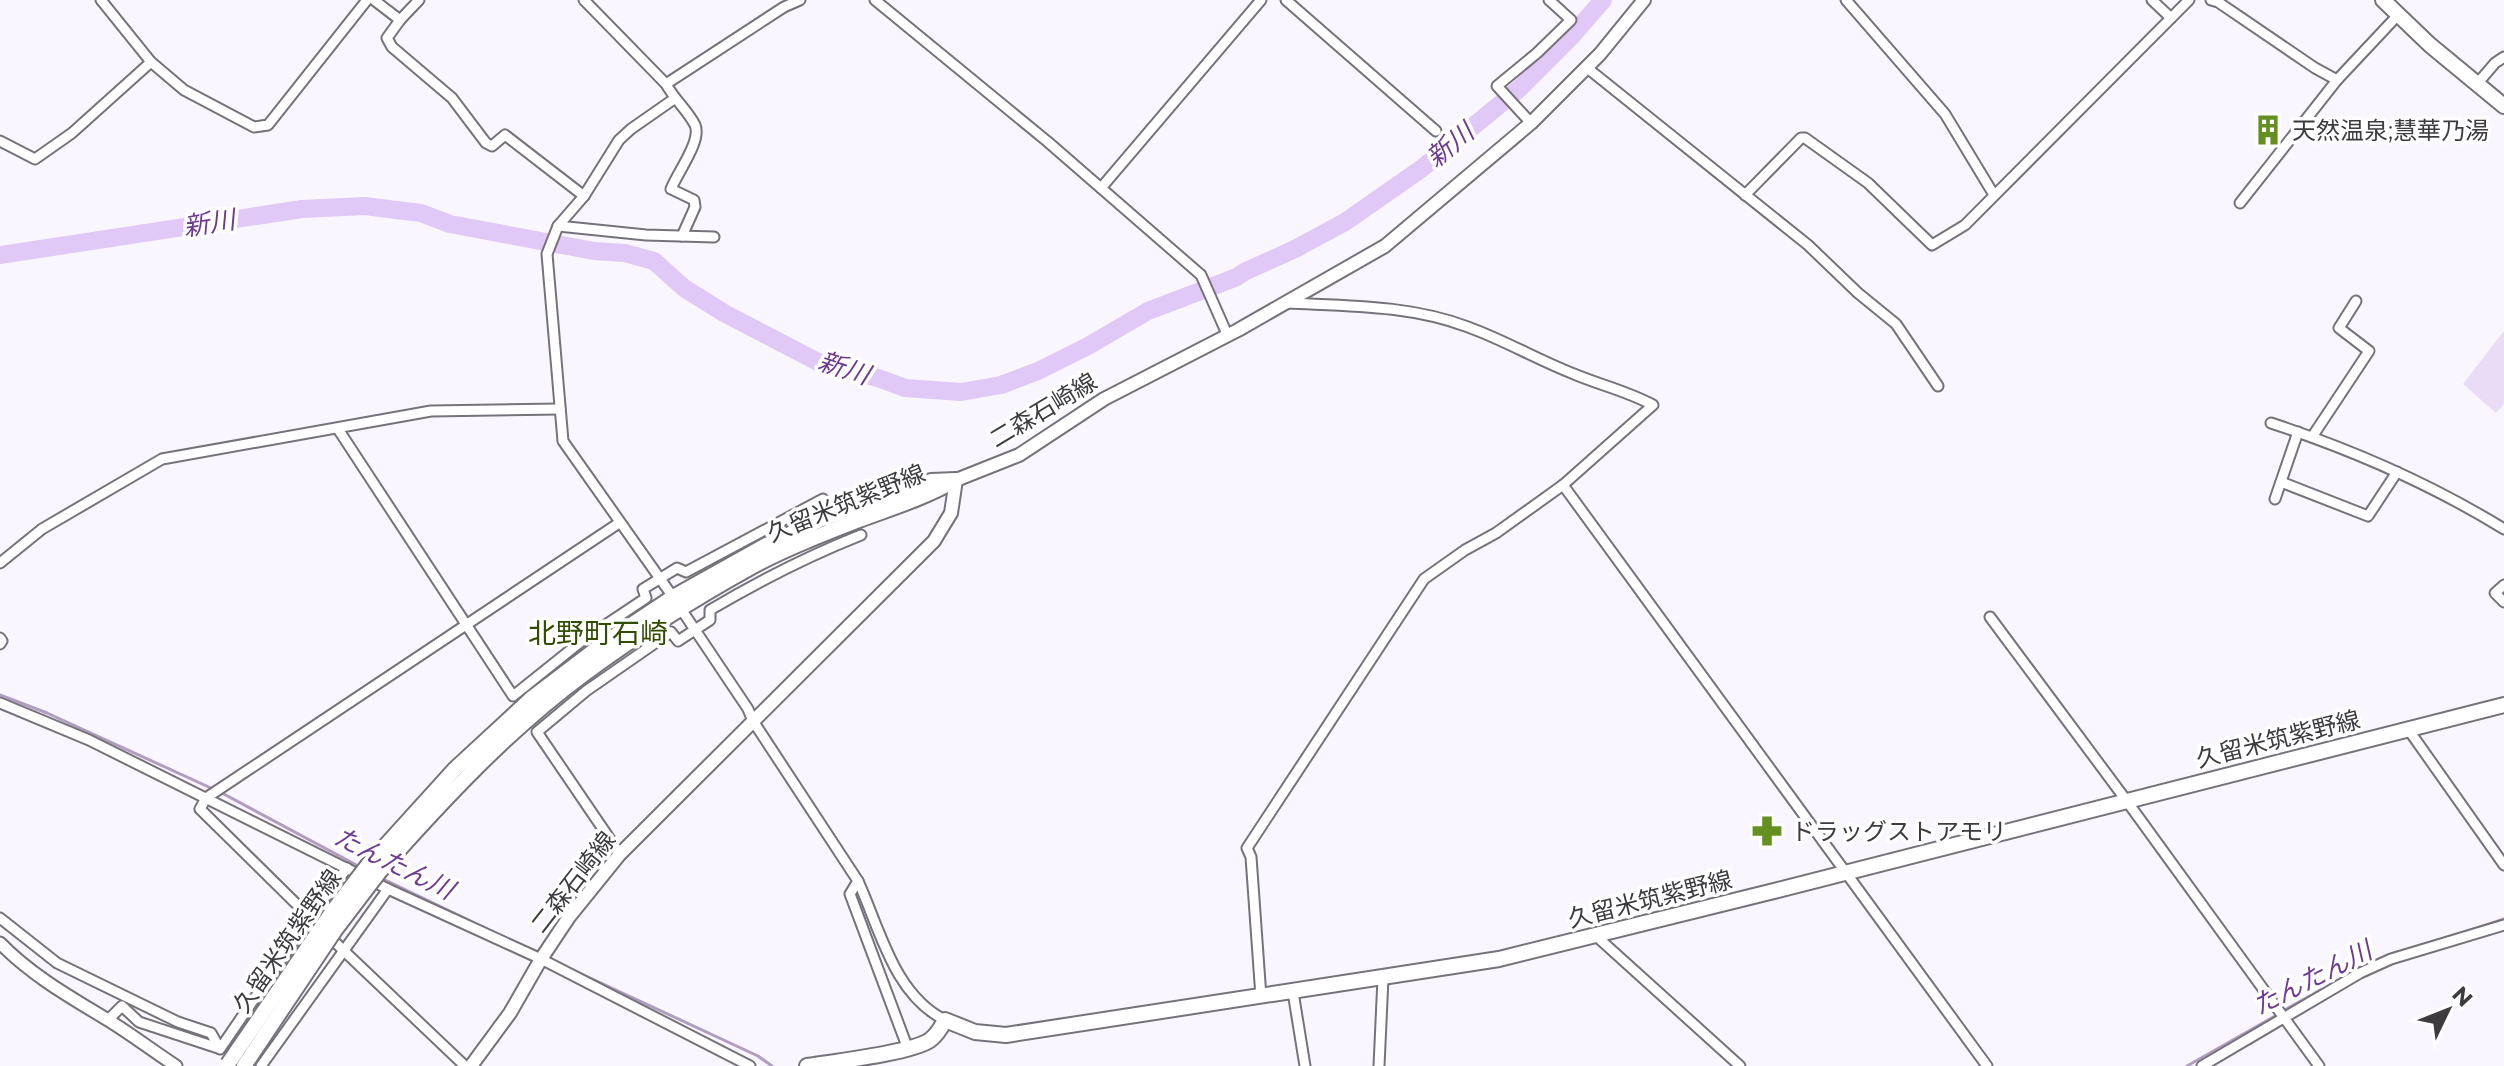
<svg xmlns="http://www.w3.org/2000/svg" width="2504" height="1066" font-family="Montserrat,'Noto Sans JP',sans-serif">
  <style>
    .green { fill: #eadcf6 }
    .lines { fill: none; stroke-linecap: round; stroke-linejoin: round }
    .stream { stroke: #b09ec0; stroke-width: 3 }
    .river { stroke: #e1c9f7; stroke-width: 18 }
    .minor-casing { stroke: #76727a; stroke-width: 13 }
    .tertiary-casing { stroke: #76727a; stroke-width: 15 }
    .secondary-casing { stroke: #76727a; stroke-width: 16 }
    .primary-casing { stroke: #76727a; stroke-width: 18 }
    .minor { stroke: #fff; stroke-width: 9 }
    .tertiary { stroke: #fff; stroke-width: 11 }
    .secondary { stroke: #fff; stroke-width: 12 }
    .primary { stroke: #fff; stroke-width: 14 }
    .primary-bridge-casing { stroke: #76727a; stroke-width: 18; stroke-linecap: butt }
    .primary-bridge { stroke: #fff; stroke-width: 14 }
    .labels { text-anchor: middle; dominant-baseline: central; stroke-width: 7; stroke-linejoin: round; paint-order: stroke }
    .poi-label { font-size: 24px; fill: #3d3b3f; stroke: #fff; text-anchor: start }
    .street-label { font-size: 24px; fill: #3d3b3f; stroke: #fff }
    .water-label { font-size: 26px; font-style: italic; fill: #6d3b91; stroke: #fff }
    .quarter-label { font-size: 28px; fill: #324d02; stroke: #fff }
  </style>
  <rect width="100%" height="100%" fill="#faf6ff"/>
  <polygon class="green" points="2504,331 2504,404 2496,413 2463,384"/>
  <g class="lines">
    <g class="stream">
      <polyline points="0,695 47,713 213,789"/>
      <polyline points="220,792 362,868"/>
      <polyline points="379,877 506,938"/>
      <polyline points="2447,938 2504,919"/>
      <polyline points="560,964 758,1056 772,1066"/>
      <polyline points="2283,1011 2358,969 2397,952"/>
      <polyline points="2187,1066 2277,1015"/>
    </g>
    <polyline class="river" points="0,255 302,209 365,206 396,210 421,213 450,224 594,251 625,253 654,261 684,288 724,313 820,363 878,378 905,388 961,392 1001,385 1038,371 1088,346 1148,311 1237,277 1244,272 1295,249 1345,222 1421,169 1520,88 1570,38 1603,0"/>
    <g class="minor-casing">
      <g id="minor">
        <polyline points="101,0 151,62 184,90 254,127 268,125 367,0"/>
        <polyline points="374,0 400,20 419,0"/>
        <path d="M 584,0 L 666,84 C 674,99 688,111 695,125 C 702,141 677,173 671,189 L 694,200 L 695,207 L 682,236"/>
        <polyline points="875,0 1048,142 1201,275 1227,334"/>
        <polyline points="1286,0 1436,131"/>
        <polyline points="1846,0 1945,114 1994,195"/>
        <polyline points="2152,0 2171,18"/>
        <polyline points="2211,0 2218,2 2315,68 2337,80"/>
        <polyline points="400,20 387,38 392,47 452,98 486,143 492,146 505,135 584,196"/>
        <polyline points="1586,67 1808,245 1858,293 1896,324 1938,386"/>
        <polyline points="666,84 784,7 800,0"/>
        <polyline points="2477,84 2495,63 2504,57"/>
        <polyline points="674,99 631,129 619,140 584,196 558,226 547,254 563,441 673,597 748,709 753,721 858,881 850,894 908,1049"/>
        <polyline points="1531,123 1497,86 1537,53 1571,20 1549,0"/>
        <polyline points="0,141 35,159 72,133 151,62"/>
        <polyline points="1101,188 1261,0"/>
        <polyline points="1745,195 1801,138 1805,138 1868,183 1932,245 1965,225 2189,0"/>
        <polyline points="2240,203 2337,80 2398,15"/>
        <polyline points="558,226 646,235 714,237"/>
        <path d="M 2271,423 C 2353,450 2431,484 2504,529"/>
        <polyline points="338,429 513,696 583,640 646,598 643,589 677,568 686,572 823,499"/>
        <polyline points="2312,437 2369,351 2339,328 2356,301"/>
        <polyline points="2281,482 2368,516 2397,472"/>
        <polyline points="1563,485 1987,1066"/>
        <polyline points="2275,499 2298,432"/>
        <polyline points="0,563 42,529 162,459 431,411 560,409"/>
        <polyline points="2504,585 2495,593 2504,602"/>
        <polyline points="1990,617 2126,800 2319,1066"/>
        <polyline points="0,638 2,641 0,644"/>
        <polyline points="0,703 89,740 388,889 541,959 750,1066"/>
        <polyline points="2408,729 2504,865"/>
        <path d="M 620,854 L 537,732 L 586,691 L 671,632 L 678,641 L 710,620 L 710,610 C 759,581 808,556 861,535"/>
        <path d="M 858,881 C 880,929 894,995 945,1020"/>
        <polyline points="0,918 57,963 178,1022 211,1033 220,1049 310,917 347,868"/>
        <polyline points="1595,935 1740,1066"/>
        <polyline points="1293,992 1305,1066"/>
        <path d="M 1261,997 L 1251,857 L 1247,848 L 1424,579 L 1465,550 L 1496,533 L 1563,485 L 1653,405 C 1627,391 1600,385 1574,374 C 1538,360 1504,340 1468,327 C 1410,305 1348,306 1288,303"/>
        <polyline points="108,1020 122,1006 139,1022 218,1048"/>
        <polyline points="261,1066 388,889"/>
        <polyline points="465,1066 343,950 200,809 206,798 619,523"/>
        <polyline points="1379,1066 1383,978"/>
        <polyline points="2202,1066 2360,973 2391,959 2504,925"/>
      </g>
    </g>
    <g class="tertiary-casing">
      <path id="tertiary" d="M 0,943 C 31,975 70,997 108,1020 C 131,1034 153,1051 176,1066"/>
    </g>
    <g class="secondary-casing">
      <polyline id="secondary" points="471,1066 510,1013 541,959 569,917 620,854 934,541 951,513 956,480 1019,455 1104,399 1238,330 1385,246 1531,123 1600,54 1644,0"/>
    </g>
    <g class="primary-casing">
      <g id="primary">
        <polyline points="2383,0 2430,45 2504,106"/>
        <polyline points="368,865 455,769 533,697 604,643 673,597 766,545 820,520 931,481 956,480"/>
        <path d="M 380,871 C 442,801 508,730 584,674 C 638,634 695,598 753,566 C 787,548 823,534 859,520 C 891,508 924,498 954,481"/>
        <path d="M 807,1066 C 833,1062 912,1053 930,1040 C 937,1035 941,1028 945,1020 L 975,1032 L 1006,1035 L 1499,959 L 1774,891 L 2504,705"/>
      </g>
    </g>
    <use href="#minor" class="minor"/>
    <use href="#tertiary" class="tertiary"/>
    <use href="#secondary" class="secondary"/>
    <use href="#primary" class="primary"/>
    <g class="primary-bridge-casing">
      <g id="primary-bridge">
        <polyline points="228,1064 332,912 368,865"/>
        <polyline points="244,1066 335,930 380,871"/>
      </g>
    </g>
    <use href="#primary-bridge" class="primary-bridge"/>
  </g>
  <defs>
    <g id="building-bare" transform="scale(2.4)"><path d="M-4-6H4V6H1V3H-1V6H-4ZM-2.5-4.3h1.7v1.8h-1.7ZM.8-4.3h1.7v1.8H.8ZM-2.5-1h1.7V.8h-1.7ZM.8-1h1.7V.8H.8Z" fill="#659021" stroke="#fff" stroke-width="2.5" paint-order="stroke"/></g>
    <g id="pharmacy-bare" transform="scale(2.4)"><path d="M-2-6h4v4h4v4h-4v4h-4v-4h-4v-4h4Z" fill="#659021" stroke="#fff" stroke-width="2.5" paint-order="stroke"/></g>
  </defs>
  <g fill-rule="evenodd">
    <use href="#building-bare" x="2268" y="130"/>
    <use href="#pharmacy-bare" x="1767" y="831"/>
  </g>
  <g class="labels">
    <g class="poi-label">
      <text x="2292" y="130">天然温泉;慧華乃湯</text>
      <text x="1791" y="831">ドラッグストアモリ</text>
    </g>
    <g class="street-label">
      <text transform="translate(1043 410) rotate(-31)">二森石崎線</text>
      <text transform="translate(846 503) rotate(-22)">久留米筑紫野線</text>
      <text transform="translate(2278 739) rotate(-14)">久留米筑紫野線</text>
      <text transform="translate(573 882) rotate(-52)">二森石崎線</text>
      <text transform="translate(1650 899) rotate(-14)">久留米筑紫野線</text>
      <text transform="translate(287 941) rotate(-55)">久留米筑紫野線</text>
    </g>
    <g class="water-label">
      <text transform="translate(1450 145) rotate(-40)">新川</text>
      <text transform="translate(209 223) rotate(-9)">新川</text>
      <text transform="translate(844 368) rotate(18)">新川</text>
      <text transform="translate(394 863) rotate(26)">たんたん川</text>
      <text transform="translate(2312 978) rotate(-27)">たんたん川</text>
    </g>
    <g class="quarter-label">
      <text x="598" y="633">北野町石崎</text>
    </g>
  </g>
  <g transform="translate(2448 1010) rotate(47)" stroke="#ffffff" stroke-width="6" paint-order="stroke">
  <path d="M0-6L14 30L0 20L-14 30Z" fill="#3d3b3f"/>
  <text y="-12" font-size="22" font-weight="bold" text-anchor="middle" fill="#3d3b3f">N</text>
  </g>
</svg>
